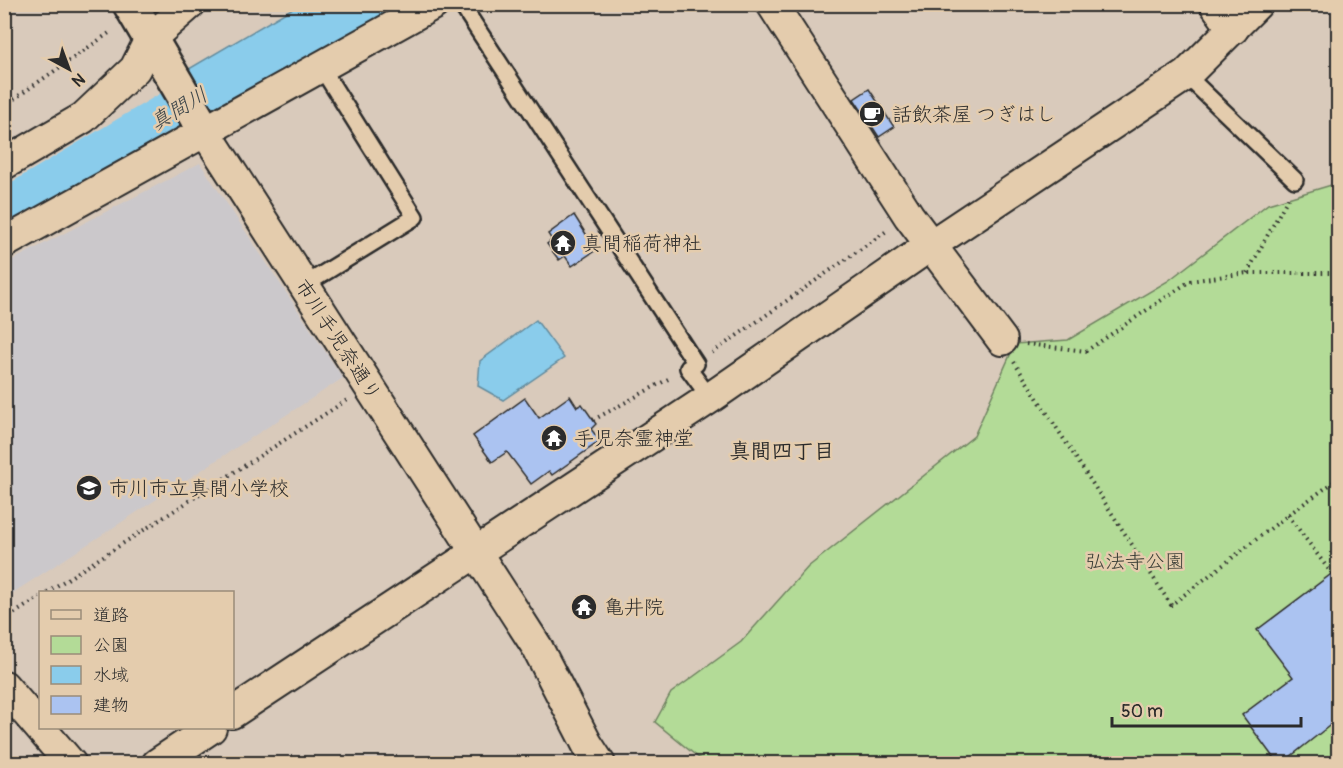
<svg xmlns="http://www.w3.org/2000/svg" width="1343" height="768" font-family="Pangolin,'Klee One',sans-serif">
  <style>
    .built { fill: #cbc8cb }
    .green { fill: #b3db97; stroke: #6f8361; stroke-width: 1.5 }
    .water { fill: #8acceb; stroke: #648c9e; stroke-width: 1.5 }
    .lines { fill: none; stroke-linecap: round; stroke-linejoin: round }
    .river { stroke: #8acceb; stroke-width: 45 }
    .building { fill: #abc3f1; stroke: #2b2b2b; stroke-width: 1.5 }
    .lane-casing { stroke: #2b2b2b; stroke-width: 20 }
    .street-casing { stroke: #2b2b2b; stroke-width: 34 }
    .secondary-casing { stroke: #2b2b2b; stroke-width: 38 }
    .path { stroke: #2b2b2b; stroke-width: 4; stroke-dasharray: 1.5 4.5; stroke-linecap: butt }
    .lane { stroke: #e4ccad; stroke-width: 15 }
    .street { stroke: #e4ccad; stroke-width: 30 }
    .secondary { stroke: #e4ccad; stroke-width: 33 }
    .labels { text-anchor: middle; dominant-baseline: central; stroke-width: 5; stroke-linejoin: round; paint-order: stroke }
    .poi-label { font-size: 20px; fill: #2b2b2b; stroke: #e4ccad; text-anchor: start }
    .street-label { font-size: 20px; fill: #2b2b2b; stroke: #e4ccad }
    .park-label { font-size: 20px; fill: #393d36; stroke: #e4ccad }
    .water-label { font-size: 21px; font-style: italic; fill: #394348; stroke: #e4ccad }
    .neighbourhood-label { font-size: 21px; font-weight: bold; fill: #2b2b2b; stroke: #e4ccad }
  </style>
  <rect width="100%" height="100%" fill="#d9cabb"/>
  <filter id="ink" filterUnits="userSpaceOnUse"><feTurbulence type="fractalNoise" baseFrequency=".0167" numOctaves="2"/><feDisplacementMap in="SourceGraphic" scale="12" xChannelSelector="R" yChannelSelector="G"/><feConvolveMatrix kernelMatrix="1 2 1 2 8 2 1 2 1" color-interpolation-filters="sRGB"/></filter>
  <g filter="url(#ink)">
    <polygon class="built" points="200,163 343,378 5,598 5,264"/>
    <polygon class="green" points="1338,183 1338,763 705,763 655,722 671,693 741,642 808,567 974,436 1015,344 1068,340 1168,281 1268,204"/>
    <g class="water">
      <polygon points="298,5 410,5 220,124 189,69"/>
      <polygon points="536,320 564,358 503,400 478,386 480,361"/>
    </g>
    <g class="lines">
      <polyline class="river" points="4,213 354,4"/>
    </g>
    <g class="building">
      <polygon points="869,89 894,127 879,137 854,99"/>
      <polygon points="574,215 596,250 572,266 565,256 559,260 547,244 552,240 548,234"/>
      <polygon points="570,396 577,407 582,404 596,424 591,429 600,441 552,475 549,471 531,484 507,452 492,462 473,436 525,398 539,418"/>
      <polygon points="1338,569 1338,719 1281,764 1278,764 1242,715 1293,677 1257,630"/>
    </g>
    <g class="lines">
      <g class="lane-casing">
        <g id="lane">
          <polyline points="461,4 696,364 688,368 710,398"/>
          <polyline points="1186,75 1295,180"/>
          <polyline points="303,286 415,217 321,67"/>
        </g>
      </g>
      <g class="street-casing">
        <g id="street">
          <polyline points="772,4 909,216 1002,340"/>
          <polyline points="1215,4 1233,29"/>
          <polyline points="201,125 537,647 587,744 600,764"/>
          <polyline points="4,164 83,118 135,69 150,39 190,4"/>
          <polyline points="4,243 434,4"/>
          <polyline points="4,686 71,764"/>
          <polyline points="232,713 710,398 931,245 1186,75 1257,4"/>
          <polyline points="157,764 211,728"/>
        </g>
      </g>
      <g class="secondary-casing">
        <polyline id="secondary" points="130,4 201,125"/>
      </g>
      <g class="path">
        <polyline points="4,106 112,31"/>
        <polyline points="1247,273 1288,198"/>
        <polyline points="1026,344 1086,351 1190,281 1247,273 1338,273"/>
        <polyline points="712,353 888,230"/>
        <polyline points="1014,362 1171,605 1288,515 1338,479"/>
        <polyline points="593,420 672,377"/>
        <polyline points="1288,515 1332,574"/>
        <polyline points="47,592 347,400"/>
        <polyline points="4,620 40,597"/>
      </g>
      <use href="#lane" class="lane"/>
      <use href="#street" class="street"/>
      <use href="#secondary" class="secondary"/>
    </g>
  </g>
  <defs>
    <g id="cafe-disc" transform="scale(1.35)"><circle r="9.5" fill="#2b2b2b" stroke="#e4ccad"/><path d="M-5.5-4.5H6V0H3Q3 3.5 0 3.5H-2.5Q-5.5 3.5-5.5 0ZM3-3.2v2h1.7v-2ZM-6 4.5H4V6H-6Z" fill="#fff"/></g>
    <g id="temple-disc" transform="scale(1.35)"><circle r="9.5" fill="#2b2b2b" stroke="#e4ccad"/><path d="M0-6L5-2H3V0L6.5 2.5H4V6H1.5V3h-3V6H-4V2.5H-6.5L-3 0V-2H-5Z" fill="#fff"/></g>
    <g id="school-disc" transform="scale(1.35)"><circle r="9.5" fill="#2b2b2b" stroke="#e4ccad"/><path d="M0-5L7-2L0 1L-7-2ZM-4 1L0 2.5L4 1V4Q0 6-4 4Z" fill="#fff"/></g>
  </defs>
  <g fill-rule="evenodd">
    <use href="#cafe-disc" x="872" y="114"/>
    <use href="#temple-disc" x="563" y="243"/>
    <use href="#temple-disc" x="554" y="438"/>
    <use href="#school-disc" x="89" y="488"/>
    <use href="#temple-disc" x="584" y="607"/>
  </g>
  <g class="labels">
    <g class="poi-label">
      <text x="892" y="114">話飲茶屋 つぎはし</text>
      <text x="582" y="243">真間稲荷神社</text>
      <text x="574" y="438">手児奈霊神堂</text>
      <text x="109" y="488">市川市立真間小学校</text>
      <text x="604" y="607">亀井院</text>
    </g>
    <g class="street-label">
      <text transform="translate(338 340) rotate(57)">市川手児奈通り</text>
    </g>
    <g class="park-label">
      <text x="1135" y="561">弘法寺公園</text>
    </g>
    <g class="water-label">
      <text transform="translate(179 109) rotate(-31)">真間川</text>
    </g>
    <g class="neighbourhood-label">
      <text x="782" y="451">真間四丁目</text>
    </g>
  </g>
  <rect width="1343" height="768" fill="none" stroke="#e4ccad" stroke-width="24"/>
  <rect x="12" y="12" width="1319" height="744" fill="none" stroke="#2b2b2b" stroke-width="2" filter="url(#ink)"/>
  <rect x="39" y="591" width="195" height="138" fill="#e4ccad" stroke="#9a8c79" stroke-width="1.5"/>
  <rect x="51" y="610" width="30" height="9" fill="#e4ccad" stroke="#9a8c79" stroke-width="1.5"/>
  <text x="93" y="621" font-size="18" fill="#2b2b2b">道路</text>
  <rect x="51" y="636" width="30" height="18" fill="#b3db97" stroke="#9a8c79" stroke-width="1.5"/>
  <text x="93" y="651" font-size="18" fill="#2b2b2b">公園</text>
  <rect x="51" y="666" width="30" height="18" fill="#8acceb" stroke="#9a8c79" stroke-width="1.5"/>
  <text x="93" y="681" font-size="18" fill="#2b2b2b">水域</text>
  <rect x="51" y="696" width="30" height="18" fill="#abc3f1" stroke="#9a8c79" stroke-width="1.5"/>
  <text x="93" y="711" font-size="18" fill="#2b2b2b">建物</text>
  <g transform="translate(69 69) rotate(139)" stroke="#e4ccad" stroke-width="4.5" paint-order="stroke">
  <path d="M0-4.5L10 22L0 15L-10 22Z" fill="#2b2b2b"/>
  <text y="-9" font-size="16" font-weight="bold" text-anchor="middle" fill="#2b2b2b">N</text>
  </g>
  <path d="M1112 717v9h189v-9" fill="none" stroke="#2b2b2b" stroke-width="3"/>
  <text x="1121" y="717" font-size="18" fill="#2b2b2b" stroke="#e4ccad" stroke-width="4.5" paint-order="stroke">50 m</text>
</svg>
